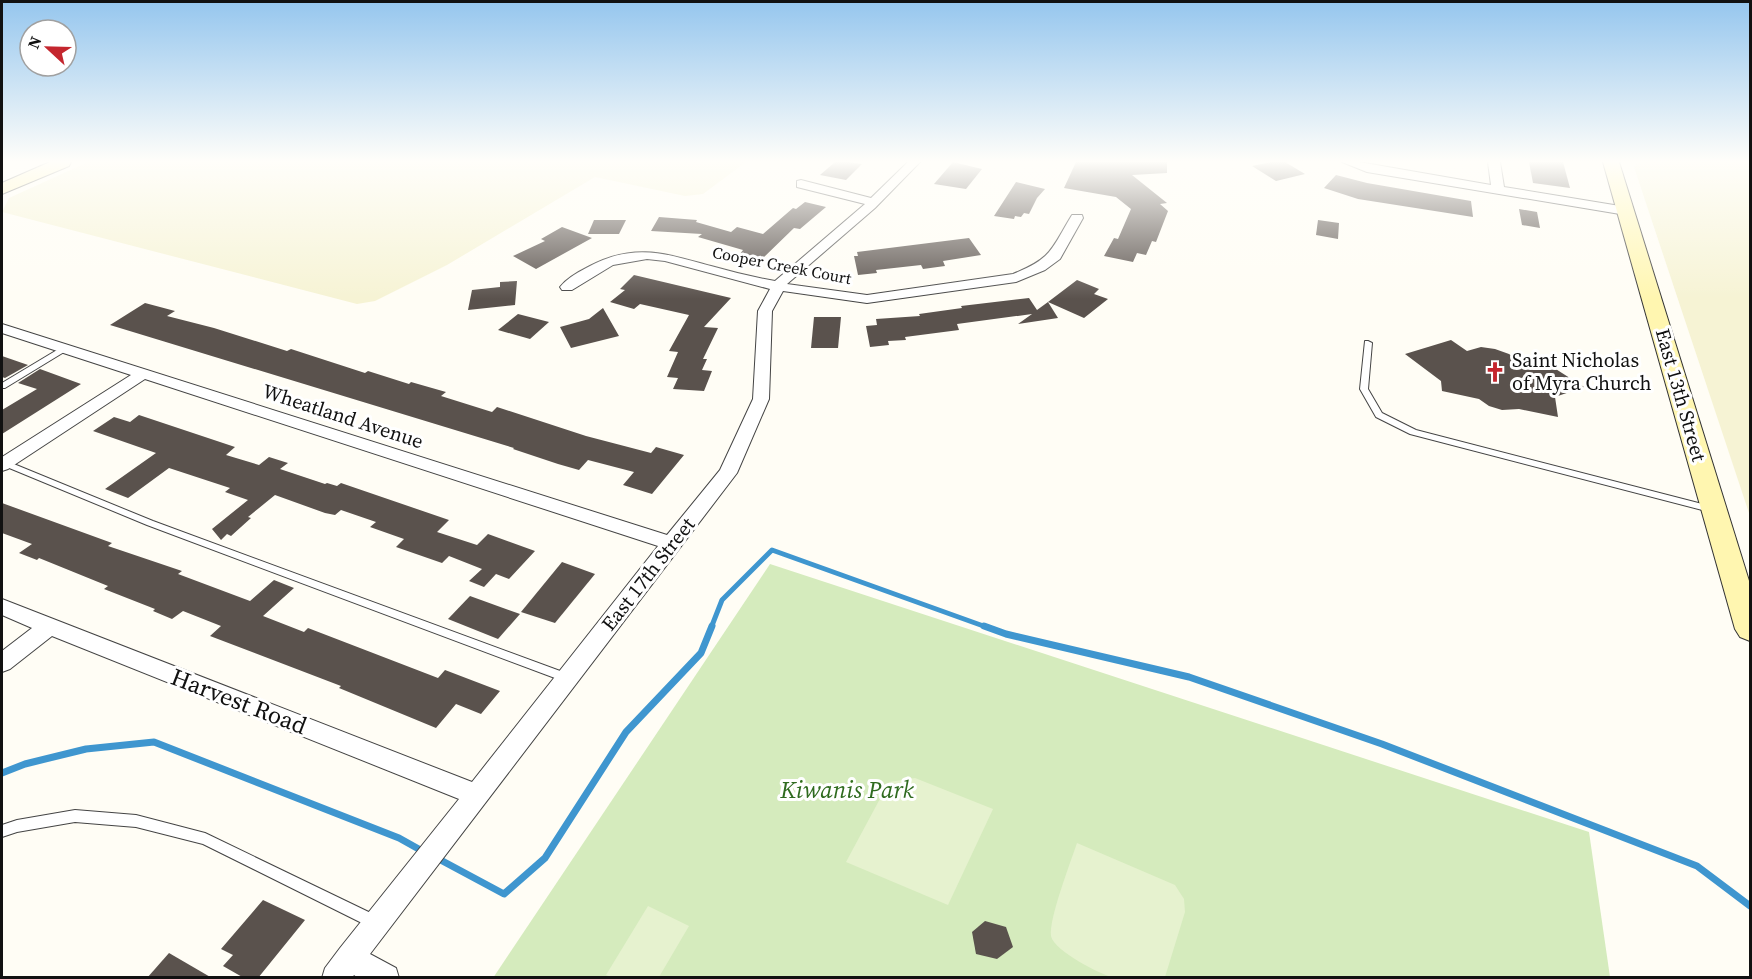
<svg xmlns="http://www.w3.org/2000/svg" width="1752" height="979" font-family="'Source Serif 4',serif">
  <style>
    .farmland { fill: #f6f3d4 }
    .green { fill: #d5ebbd }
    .pitch { fill: #e6f2cf }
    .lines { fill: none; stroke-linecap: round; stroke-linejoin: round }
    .stream-far1 { stroke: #3f96cf; stroke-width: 5 }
    .stream { stroke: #3f96cf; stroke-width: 7 }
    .building { fill: #5a524d }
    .lane-casing { stroke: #444; stroke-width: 2 }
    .street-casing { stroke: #444; stroke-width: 2 }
    .secondary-casing { stroke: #333; stroke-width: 2 }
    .lane { fill: #fff; fill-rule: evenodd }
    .street { fill: #fff; fill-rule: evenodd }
    .secondary { fill: #fff6b0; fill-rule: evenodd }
    .labels { text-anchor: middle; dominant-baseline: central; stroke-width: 6; stroke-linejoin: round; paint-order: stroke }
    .far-street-label { font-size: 16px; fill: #111; stroke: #fff }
    .poi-label { font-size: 20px; fill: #111; stroke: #fff; text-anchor: start }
    .street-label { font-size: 20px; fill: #111; stroke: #fff }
    .near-street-label { font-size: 24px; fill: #111; stroke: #fff }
    .near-park-label { font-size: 24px; font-style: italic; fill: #2f6b1f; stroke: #fff }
  </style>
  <rect width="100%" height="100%" fill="#fffdf5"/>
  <g class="farmland">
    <polygon points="88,162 746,162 703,194 685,196 595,177 447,265 375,301 357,304 2,212 9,198"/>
    <polygon points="1640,162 1750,162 1750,516 1634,167"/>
  </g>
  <polygon class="green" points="770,564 1589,832 1610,977 493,978"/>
  <g class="pitch">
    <polygon points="915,778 993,809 948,905 846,862 889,782"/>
    <path d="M 1077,843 L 1175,885 L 1184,899 L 1185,912 L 1165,977 C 1150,978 1130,979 1115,978 C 1101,975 1054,951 1051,936 C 1049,918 1070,864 1077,843 Z"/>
    <polygon points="648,906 689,926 659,977 611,977 606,975"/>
  </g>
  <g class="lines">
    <polyline class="stream-far1" points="711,628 722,600 772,550 989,628"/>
    <g class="stream">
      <polyline points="984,626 1006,634 1189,677 1382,744 1697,866 1750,906"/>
      <polyline points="2,773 25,764 86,749 154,742 399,838 424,852"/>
      <polyline points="435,857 504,894 545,858 626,732 701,653 712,626"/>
    </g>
  </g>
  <g class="building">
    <polygon points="835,162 848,162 862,164 846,180 820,175"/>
    <polygon points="953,162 982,169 966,189 934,184"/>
    <polygon points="1076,162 1167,162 1167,173 1132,175 1167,203 1160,204 1168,211 1156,242 1152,241 1146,255 1137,253 1133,262 1104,256 1114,238 1118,239 1131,209 1116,197 1064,188"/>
    <polygon points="1271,162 1285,162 1305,174 1276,181 1252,166"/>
    <polygon points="1529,162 1563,162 1570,188 1533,183"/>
    <polygon points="1336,175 1367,183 1471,201 1473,217 1358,199 1324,188"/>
    <polygon points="1016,182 1045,189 1037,198 1029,214 1024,213 1021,217 1015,216 1014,219 994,216"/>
    <polygon points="805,202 826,207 800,229 794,228 762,259 740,254 743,250 698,237 702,234 651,231 659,217 697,220 696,222 731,232 737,227 763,234 793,208 796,209"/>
    <polygon points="1519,209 1537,212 1540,228 1522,225"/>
    <polygon points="594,220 626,220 619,234 588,234"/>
    <polygon points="1318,220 1339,223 1338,239 1316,235"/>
    <polygon points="562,227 592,238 536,269 513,256 545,241 541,239"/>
    <polygon points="969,238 981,255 943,261 945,266 923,269 921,265 876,270 877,273 858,275 854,256 858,256 857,252"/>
    <polygon points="634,275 731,298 704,327 718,328 703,359 707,359 702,370 712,371 704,391 673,389 678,378 667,377 678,352 669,351 689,315 640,304 634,309 610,302 625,290 620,289"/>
    <polygon points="1077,280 1099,289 1094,294 1108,299 1084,318 1048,302"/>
    <polygon points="517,281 515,305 468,310 472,290 500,287 500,282"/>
    <polygon points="1029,298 1037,310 1048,302 1058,318 1018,324 1032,314 957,324 959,330 905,337 906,340 888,341 889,345 870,347 866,326 877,325 876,319 920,316 919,314 962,308 961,306"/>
    <polygon points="145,303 175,311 167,316 214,328 287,351 291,349 365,373 368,371 409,384 411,382 446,392 441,396 492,412 497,407 586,436 651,453 656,447 684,455 652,494 623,485 634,472 588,460 579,470 558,464 513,449 514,448 110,325"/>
    <polygon points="603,308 619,336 571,348 560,327 589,319"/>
    <polygon points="518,314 549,322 530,339 498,330"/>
    <polygon points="814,317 841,317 838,348 811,348"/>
    <polygon points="1451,340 1467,351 1481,347 1495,349 1509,354 1524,364 1540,359 1584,387 1555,397 1558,417 1519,409 1502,410 1489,406 1479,399 1442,391 1441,381 1405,354"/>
    <polygon points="2,356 28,365 5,378 2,377"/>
    <polygon points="40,369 81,384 2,434 2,410 37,389 18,383"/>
    <polygon points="139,415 235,447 226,455 259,465 269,457 288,463 280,469 325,484 327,483 337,486 341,483 449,520 437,532 477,545 488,534 535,551 509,579 496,574 484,587 469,581 482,569 449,556 442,563 396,547 404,539 370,527 376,522 341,510 335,515 325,513 275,495 248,517 251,518 231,536 227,534 221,540 212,529 248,500 225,492 230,488 169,468 128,498 105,489 156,453 93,431 114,417 130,422"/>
    <polygon points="2,503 112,543 108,546 182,571 178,574 250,601 274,580 294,588 263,616 304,632 308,628 438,678 445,670 500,691 481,714 456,704 436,728 339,688 341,686 210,636 221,626 183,611 172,619 153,611 155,609 104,589 108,586 39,558 37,560 19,553 32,544 2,533"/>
    <polygon points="562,562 595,574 555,623 521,612"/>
    <polygon points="470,596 520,614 498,639 448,619"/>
    <polygon points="263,900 305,920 258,978 244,978 223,966 233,955 221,949"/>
    <polygon points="985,921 1006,927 1013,947 997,959 976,954 972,932"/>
    <polygon points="169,953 212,978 147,978"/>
  </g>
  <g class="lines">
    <g class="lane-casing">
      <g id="lane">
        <polygon points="1365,341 1368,341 1372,343 1368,389 1382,413 1416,430 1710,506 1715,509 1710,512 1410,434 1376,417 1360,389"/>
        <polygon points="62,347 68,347 69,349 5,388 2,388 2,383"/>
        <polygon points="4,460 153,521 571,675 572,678 571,681 567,683 563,681 147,525 2,465 2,461"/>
        <polygon points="75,810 136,815 205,833 379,917 381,922 379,927 374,929 203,844 136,827 75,822 17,832 2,837 2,825 17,820"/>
      </g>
    </g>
    <g class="street-casing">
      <g id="street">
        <path d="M 908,162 L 920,162 L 875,208 L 787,284 L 867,295 L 1013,274 C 1053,258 1051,249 1072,215 L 1082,215 L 1083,218 L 1060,259 L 1045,270 L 1016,282 L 867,303 L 783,291 L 772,311 L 769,399 L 737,473 L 370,954 L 396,968 L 399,978 L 358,978 L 354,975 L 352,978 L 322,978 L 325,968 L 340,948 L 459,799 L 52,636 L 10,669 L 2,672 L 2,651 L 32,628 L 2,615 L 2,599 L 472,782 L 658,546 L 145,379 L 8,469 L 2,471 L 2,457 L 131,375 L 2,333 L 2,324 L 667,535 L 720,470 L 753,399 L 758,311 L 770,289 L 665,261 L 647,259 L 613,265 L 572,290 L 562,290 L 560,287 C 567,278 580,271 590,266 C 636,242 666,254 711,266 C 732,272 753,277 775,281 L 865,204 L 797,187 L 797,181 L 801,180 L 871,198 Z"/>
        <polygon points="1342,162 1359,162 1491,185 1488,162 1500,162 1504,187 1626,207 1632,211 1626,215 1367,172"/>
      </g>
    </g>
    <g class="secondary-casing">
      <g id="secondary">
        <polygon points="50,162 71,162 69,166 2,194 2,183"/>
        <polygon points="1603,162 1619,162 1750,584 1750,641 1740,637 1735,629"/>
      </g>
    </g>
    <use href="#lane" class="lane"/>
    <use href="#street" class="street"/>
    <use href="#secondary" class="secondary"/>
  </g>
  <linearGradient id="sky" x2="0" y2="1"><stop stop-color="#95c6ee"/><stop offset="0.54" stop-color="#fffefa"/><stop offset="1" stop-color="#fffefa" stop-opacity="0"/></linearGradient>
  <rect width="1752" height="299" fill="url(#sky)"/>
  <defs>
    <g id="church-bare" transform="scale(1.62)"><path d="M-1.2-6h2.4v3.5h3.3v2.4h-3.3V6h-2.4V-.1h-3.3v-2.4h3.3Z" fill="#c4262e" stroke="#fff" stroke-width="2.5" paint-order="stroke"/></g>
  </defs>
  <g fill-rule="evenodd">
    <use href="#church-bare" x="1495" y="372"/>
  </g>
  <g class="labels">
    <g class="far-street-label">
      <text transform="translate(782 265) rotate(11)">Cooper Creek Court</text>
    </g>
    <g class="poi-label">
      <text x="1512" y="360">Saint Nicholas<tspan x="1512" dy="23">of Myra Church</tspan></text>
    </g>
    <g class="street-label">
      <text transform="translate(1681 395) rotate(74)">East 13th Street</text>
      <text transform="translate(343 416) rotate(18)">Wheatland Avenue</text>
      <text transform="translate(648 574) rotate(-52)">East 17th Street</text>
    </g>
    <g class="near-street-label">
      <text transform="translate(239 701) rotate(21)">Harvest Road</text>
    </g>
    <g class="near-park-label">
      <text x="847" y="789">Kiwanis Park</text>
    </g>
  </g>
  <rect width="1752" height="979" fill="none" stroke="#111111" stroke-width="6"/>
  <g transform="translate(48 48) rotate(292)"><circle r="28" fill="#ffffff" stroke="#a0a0a0" stroke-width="1.5"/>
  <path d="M0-4.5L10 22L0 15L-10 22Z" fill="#c4262e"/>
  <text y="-9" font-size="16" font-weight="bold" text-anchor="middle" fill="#111111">N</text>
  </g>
</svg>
